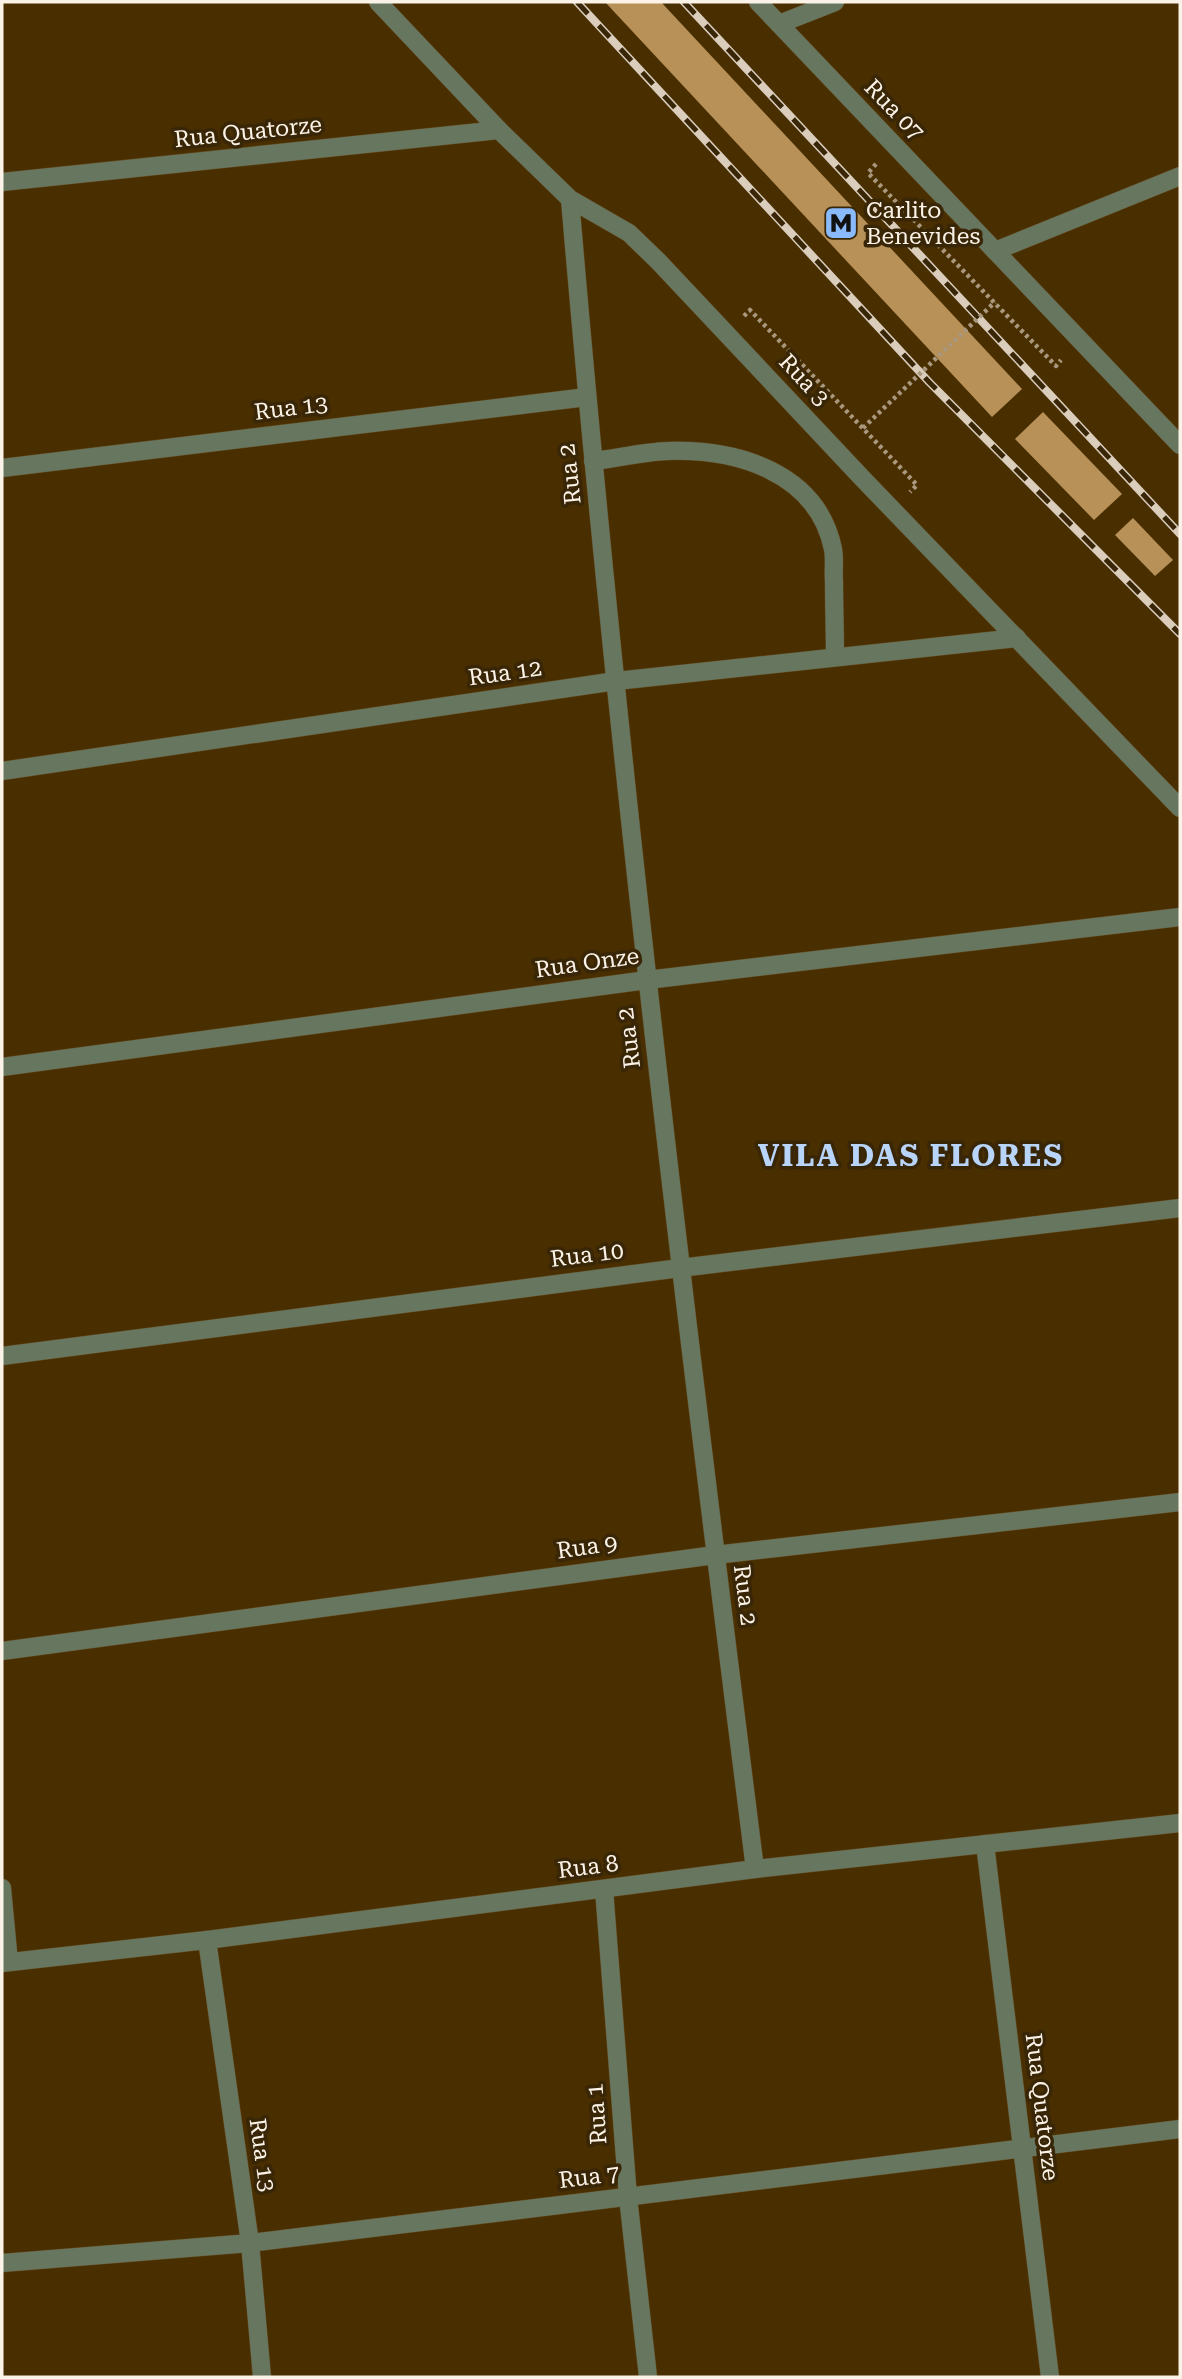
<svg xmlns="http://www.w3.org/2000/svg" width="1182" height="2379" font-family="'Roboto Serif',serif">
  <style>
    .building { fill: #b89158 }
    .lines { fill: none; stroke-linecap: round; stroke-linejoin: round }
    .service-casing { stroke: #624a20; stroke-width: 19 }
    .minor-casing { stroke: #624a20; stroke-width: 19 }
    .path { stroke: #a9987d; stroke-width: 4.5; stroke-dasharray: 3.5 3.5; stroke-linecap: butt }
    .service { stroke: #67765f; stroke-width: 18 }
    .minor { stroke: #67765f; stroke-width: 18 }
    .rail-casing { stroke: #dacdbc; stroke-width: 8 }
    .rail { stroke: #392607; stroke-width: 5; stroke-dasharray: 16; stroke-linecap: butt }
    .path-bridge { stroke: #a9987d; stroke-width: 4.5; stroke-dasharray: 3.5 3.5; stroke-linecap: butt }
    .labels { text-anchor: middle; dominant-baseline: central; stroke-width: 7; stroke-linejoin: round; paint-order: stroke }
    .street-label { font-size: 23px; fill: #fcf3e8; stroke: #392607 }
    .poi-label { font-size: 23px; fill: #fcf3e8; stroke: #392607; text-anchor: start }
    .district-label { font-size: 30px; font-weight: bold; letter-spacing: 2px; fill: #b8d4f9; stroke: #392607 }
  </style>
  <rect width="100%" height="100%" fill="#492e00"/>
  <g class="building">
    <polygon points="605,2 661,2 1022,389 992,417"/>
    <polygon points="1043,412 1122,494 1094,520 1015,439"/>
    <polygon points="1133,518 1173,560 1155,576 1115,535"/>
  </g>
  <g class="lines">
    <g class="service-casing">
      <path id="service" d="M 593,461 C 618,458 643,452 668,451 C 737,449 817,472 833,549 C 835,559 833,571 834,581 C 834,607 835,632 835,657"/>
    </g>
    <g class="minor-casing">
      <g id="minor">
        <polyline points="378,2 499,130 570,199 629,233 658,261 863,479 1180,808"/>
        <polyline points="758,2 1180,445"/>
        <polyline points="779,24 835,2"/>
        <polyline points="2,182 499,130"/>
        <path d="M 570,199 C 617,758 685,1314 755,1869"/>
        <polyline points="995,251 1180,176"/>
        <polyline points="2,468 587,397"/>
        <polyline points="2,771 616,681 1017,638"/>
        <polyline points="2,1067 647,980 1180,917"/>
        <polyline points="2,1356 680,1268 1180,1208"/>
        <polyline points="2,1651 715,1555 1180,1502"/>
        <polyline points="985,1844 1050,2377"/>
        <polyline points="2,1888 9,1962"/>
        <polyline points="604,1889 628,2197 648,2377"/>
        <polyline points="207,1940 250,2243 262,2377"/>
        <polyline points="2,1963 207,1940 755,1869 1180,1823"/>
        <polyline points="2,2263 250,2243 1180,2129"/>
      </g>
    </g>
    <g class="path">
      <polyline points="876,164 868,173 1056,366 1061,360"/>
      <polyline points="744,316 750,310 917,485 910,492"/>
    </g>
    <use href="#service" class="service"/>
    <use href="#minor" class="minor"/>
    <g class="rail-casing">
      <g id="rail">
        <polyline points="577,2 930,383 1180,634"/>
        <polyline points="684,2 1180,534"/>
      </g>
    </g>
    <use href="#rail" class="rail"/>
    <polyline class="path-bridge" points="863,428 995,302"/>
  </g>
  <defs>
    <g id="metro-square" transform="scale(1.75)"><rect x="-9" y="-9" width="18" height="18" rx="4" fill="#88bafc" stroke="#392607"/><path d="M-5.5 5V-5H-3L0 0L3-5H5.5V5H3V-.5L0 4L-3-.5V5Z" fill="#111"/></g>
  </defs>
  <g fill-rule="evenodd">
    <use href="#metro-square" x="841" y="223"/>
  </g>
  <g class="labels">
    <g class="street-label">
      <text transform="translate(894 110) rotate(46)">Rua 07</text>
      <text transform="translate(248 132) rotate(-6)">Rua Quatorze</text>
      <text transform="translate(804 380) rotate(47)">Rua 3</text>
      <text transform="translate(291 408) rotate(-7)">Rua 13</text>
      <text transform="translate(570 474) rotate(-96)">Rua 2</text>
      <text transform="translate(505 673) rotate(-8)">Rua 12</text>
      <text transform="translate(587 963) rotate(-8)">Rua Onze</text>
      <text transform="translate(629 1038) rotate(-97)">Rua 2</text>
      <text transform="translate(587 1255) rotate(-7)">Rua 10</text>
      <text transform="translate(587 1547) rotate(-8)">Rua 9</text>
      <text transform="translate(745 1595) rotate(83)">Rua 2</text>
      <text transform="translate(588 1867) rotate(-7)">Rua 8</text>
      <text transform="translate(1042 2107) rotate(83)">Rua Quatorze</text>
      <text transform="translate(597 2114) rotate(-94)">Rua 1</text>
      <text transform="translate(262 2155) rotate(82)">Rua 13</text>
      <text transform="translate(589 2177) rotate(-7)">Rua 7</text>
    </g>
    <g class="poi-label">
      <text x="866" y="210">Carlito<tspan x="866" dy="26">Benevides</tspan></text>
    </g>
    <g class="district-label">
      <text x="911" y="1155">VILA DAS FLORES</text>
    </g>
  </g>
  <rect width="1182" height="2379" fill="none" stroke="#fcf3e8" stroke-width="7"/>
</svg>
